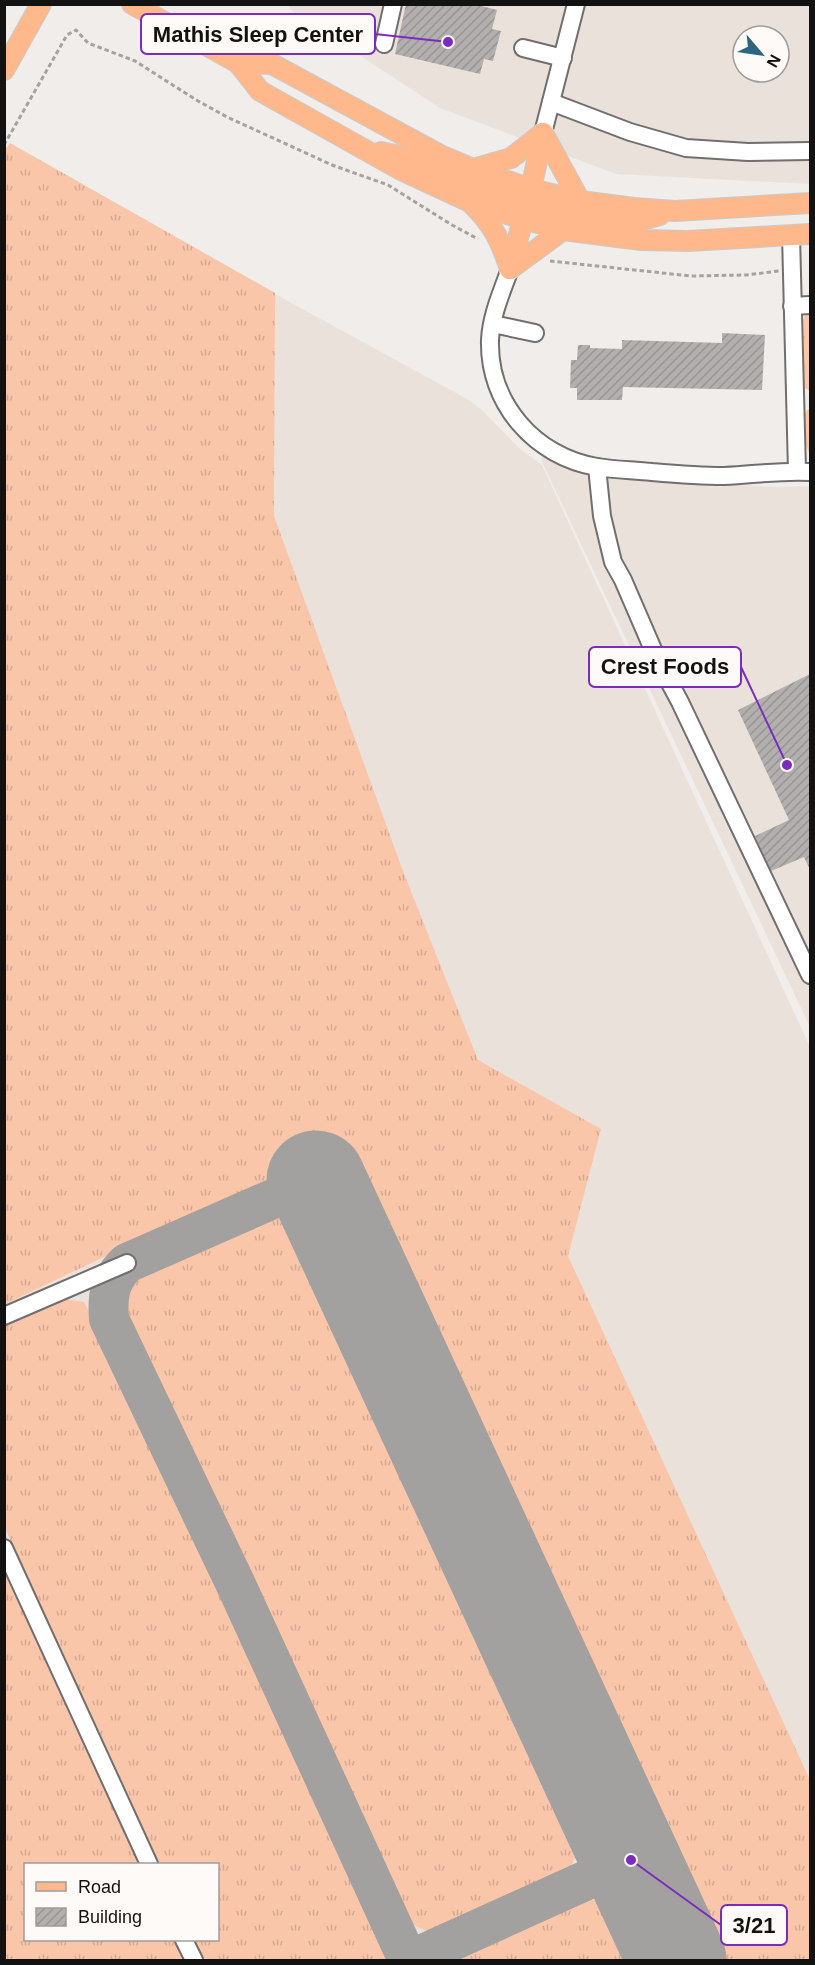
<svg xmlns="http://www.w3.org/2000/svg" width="815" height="1965" font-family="Helvetica,sans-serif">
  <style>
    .built { fill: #ebe1db; fill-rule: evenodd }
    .grass { fill: url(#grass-tufts) }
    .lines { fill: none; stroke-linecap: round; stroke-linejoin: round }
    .taxiway { stroke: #a3a0a0; stroke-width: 40 }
    .runway { stroke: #a3a0a0; stroke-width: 99 }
    .building { fill: url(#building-hatch) }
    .minor-casing { stroke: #716e6d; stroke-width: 20 }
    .major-casing { stroke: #cbcbcb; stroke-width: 22 }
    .path { stroke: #a5a3a1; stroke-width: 3; stroke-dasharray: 4.5 3; stroke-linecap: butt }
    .minor { stroke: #fff; stroke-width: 16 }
    .major { stroke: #feb88b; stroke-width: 20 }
    .leader { fill: none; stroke: #7b2cbf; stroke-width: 2 }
    .callout-dot { fill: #7b2cbf; stroke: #fdfaf8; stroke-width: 2 }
    .callout { fill: #fdfaf8; stroke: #7b2cbf; stroke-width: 2 }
    .callout-label { font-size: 22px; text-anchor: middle; font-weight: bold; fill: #131212 }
  </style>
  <defs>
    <pattern id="grass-tufts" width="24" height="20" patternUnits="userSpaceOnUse" patternTransform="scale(1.5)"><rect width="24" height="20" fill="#fac6aa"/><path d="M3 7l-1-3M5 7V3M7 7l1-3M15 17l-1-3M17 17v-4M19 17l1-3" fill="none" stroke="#d5a991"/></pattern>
    <pattern id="building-hatch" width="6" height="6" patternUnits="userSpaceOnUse" patternTransform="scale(1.5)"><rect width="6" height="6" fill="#b2afae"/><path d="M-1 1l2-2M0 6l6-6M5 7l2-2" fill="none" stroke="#989695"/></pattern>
  </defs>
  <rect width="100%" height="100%" fill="#f0edeb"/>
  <g class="built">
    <path d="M 288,5 L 810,5 L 810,184 L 616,174 L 440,108 L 292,11 ZM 743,36 L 779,36 L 779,72 L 743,72 Z"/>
    <path d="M 4,146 L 469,400 L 482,410 L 520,449 L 542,465 L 810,1047 L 810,1960 L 5,1960 ZM 26,1864 L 218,1864 L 218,1940 L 26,1940 Z"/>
    <polygon points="542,456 582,471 666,481 777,487 810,486 810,1027 542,462"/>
  </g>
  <g class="grass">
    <polygon points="10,143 275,293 274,516 403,871 478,1060 601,1129 568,1256 810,1780 810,1960 715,1960 333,1138 273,1166 277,1175 5,1304 4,151"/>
    <polygon points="810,310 810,391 805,388 804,384 803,321 806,312"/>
    <path d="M 808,409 L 810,409 L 810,454 C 803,442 799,421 808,409 Z"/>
    <path d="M 274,1215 L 289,1221 L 302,1230 L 578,1827 L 580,1843 L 576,1855 L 569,1871 L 556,1880 L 442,1932 C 422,1933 411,1925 398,1909 L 124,1315 C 120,1298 121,1289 133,1276 L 257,1217 Z"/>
    <polygon points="65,1299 84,1302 105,1343 392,1960 204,1960 194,1940 218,1940 218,1864 160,1864 5,1528 4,1326"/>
    <polygon points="4,1567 142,1864 26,1864 26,1940 176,1940 186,1960 5,1960"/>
    <path d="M 579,1898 C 618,1898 626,1930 640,1960 L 448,1960 L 455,1954 L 482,1940 Z"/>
  </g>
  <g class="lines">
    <g class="taxiway">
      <path d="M 316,1180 L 127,1263 C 110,1279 107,1295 109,1319 L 237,1587 L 408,1960"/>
      <polyline points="410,1960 631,1860"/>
    </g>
    <polyline class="runway" points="316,1180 677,1960"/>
  </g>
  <g class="building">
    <polygon points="406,4 474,4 497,10 492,29 501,31 493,61 484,59 480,74 395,54"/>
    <polygon points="722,333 765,335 762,390 623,387 622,400 577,400 577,388 570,388 571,360 577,360 578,345 590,345 590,348 622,349 622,340 722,343"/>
    <polygon points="810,674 810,870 804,857 771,871 755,836 789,820 738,710"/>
  </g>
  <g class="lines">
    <g class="minor-casing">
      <g id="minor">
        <polyline points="384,44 393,4"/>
        <polyline points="523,48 563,58"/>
        <polyline points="551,102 630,132 686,148 748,152 810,151"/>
        <polyline points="543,133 576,4"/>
        <polyline points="791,235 797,471"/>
        <path d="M 510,269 C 502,291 491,316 490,340 C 488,403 535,457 597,467 C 615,470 634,470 652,472 C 675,474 700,476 724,476 C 753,475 782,470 810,472"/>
        <polyline points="792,306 810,305"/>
        <polyline points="493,324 535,333"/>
        <polyline points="597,467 602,516 613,562 623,580 658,661 680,702 810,975"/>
        <polyline points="4,1316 127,1263"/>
        <polyline points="4,1548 149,1864"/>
        <polyline points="184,1940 194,1960"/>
      </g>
    </g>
    <g class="major-casing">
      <g id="major">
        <polyline points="132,4 238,63 260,91 401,170 470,202 523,219 563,230 641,240 688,241 810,234"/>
        <polyline points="238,63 272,64 442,156 473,169 531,189 580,201 634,208 675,211 810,203"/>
        <polyline points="4,70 41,4"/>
        <polyline points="543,133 580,201"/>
        <polyline points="381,152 414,159 500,196 517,198 531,189 543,133"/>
        <polyline points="473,169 511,158 543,133"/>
        <path d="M 473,205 C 494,226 501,242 510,269"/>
        <polyline points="510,269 523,219 530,211 541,209 632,223 660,215"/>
        <polyline points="510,269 563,230"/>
      </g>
    </g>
    <g class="path">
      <polyline points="4,145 67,35 76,30 88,43 135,61 198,101 227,117 332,165 388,185 452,225 478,239"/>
      <polyline points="550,261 691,276 746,275 779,271"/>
    </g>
    <use href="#minor" class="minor"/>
    <use href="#major" class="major"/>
  </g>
  <path class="leader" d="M448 42L375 34M787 765L741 667M631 1860L721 1925"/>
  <g class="callout-dot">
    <circle cx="448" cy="42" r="6"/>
    <circle cx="787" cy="765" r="6"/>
    <circle cx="631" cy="1860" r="6"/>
  </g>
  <g class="callout">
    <rect x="141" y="14" width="234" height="40" rx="6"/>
    <rect x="589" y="647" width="152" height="40" rx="6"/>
    <rect x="721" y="1905" width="66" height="40" rx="6"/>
  </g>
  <g class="callout-label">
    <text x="258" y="42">Mathis Sleep Center</text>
    <text x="665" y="674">Crest Foods</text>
    <text x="754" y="1933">3/21</text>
  </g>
  <rect width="815" height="1965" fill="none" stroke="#131212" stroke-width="12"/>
  <rect x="24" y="1863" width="195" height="78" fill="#fdfaf8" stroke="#9f9d9c" stroke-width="1.5"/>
  <rect x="36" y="1882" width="30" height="9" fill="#feb88b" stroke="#9f9d9c" stroke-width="1.5"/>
  <text x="78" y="1893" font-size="18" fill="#131212">Road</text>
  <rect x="36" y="1908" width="30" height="18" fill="url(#building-hatch)" stroke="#9f9d9c" stroke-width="1.5"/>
  <text x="78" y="1923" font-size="18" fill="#131212">Building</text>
  <g transform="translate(761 54) rotate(119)"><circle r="28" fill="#fdfaf8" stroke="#9f9d9c" stroke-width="1.5"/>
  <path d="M0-4.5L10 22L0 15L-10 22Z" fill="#2d6680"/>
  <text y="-9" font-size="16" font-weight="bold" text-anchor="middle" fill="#131212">N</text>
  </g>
</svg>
